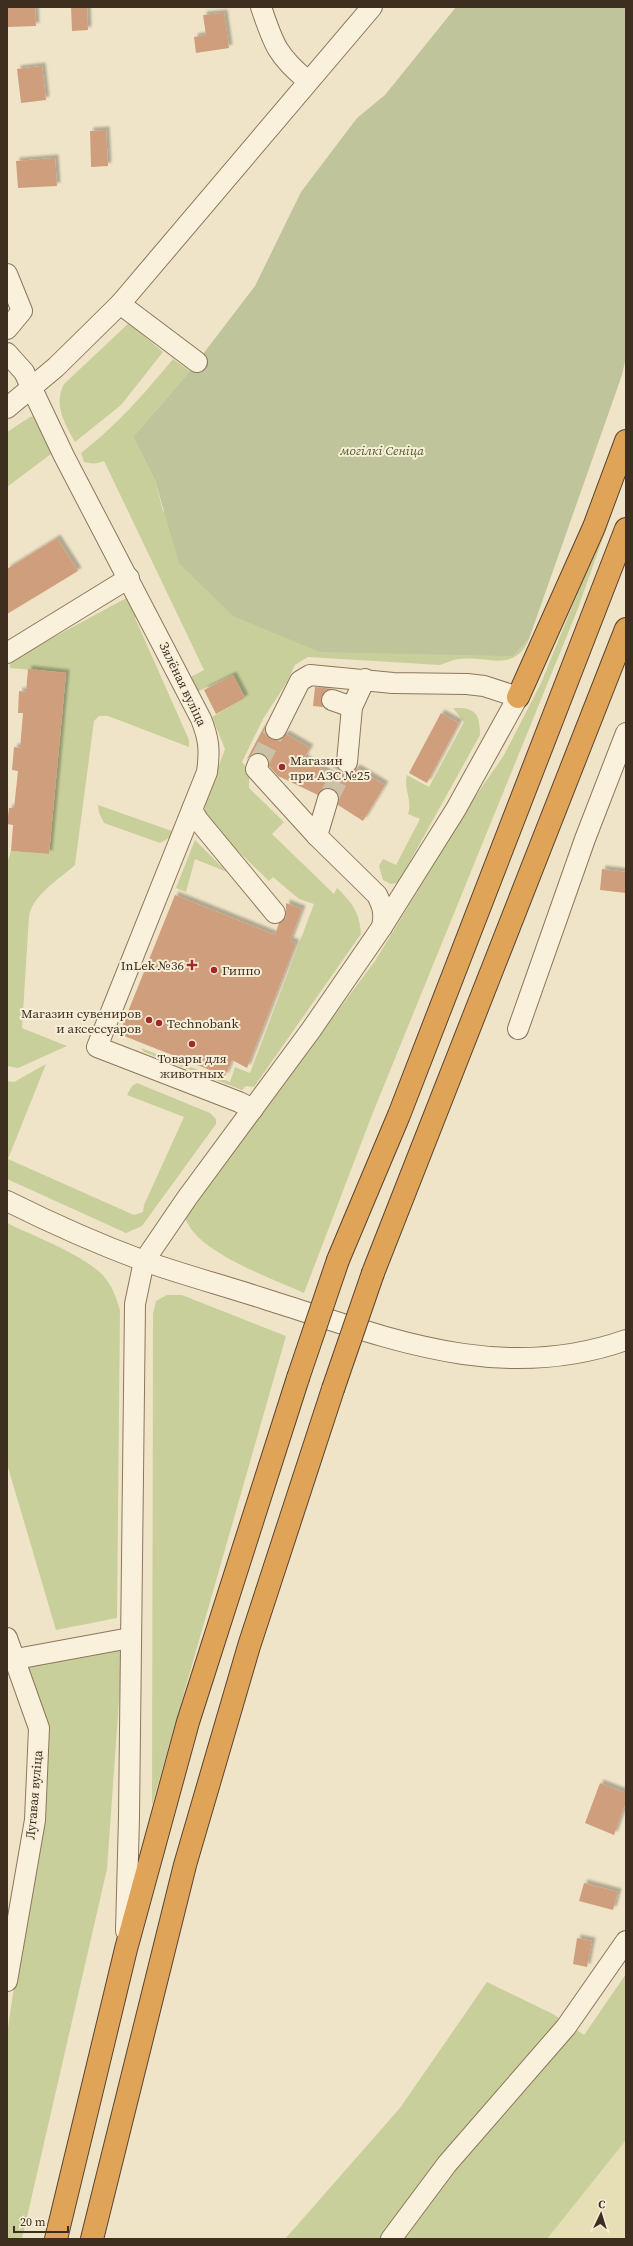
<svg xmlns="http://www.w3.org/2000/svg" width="633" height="2246" font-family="'Source Serif 4',serif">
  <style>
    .farmland { fill: #e6deb5 }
    .green { fill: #c9cf9b }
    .cemetery { fill: #bfc49a }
    .building { fill: #cf9f7d; filter: url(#shadow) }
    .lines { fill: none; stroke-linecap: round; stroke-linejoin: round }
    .minor-tunnel { stroke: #ccc0a6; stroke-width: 20; stroke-dasharray: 20 10; stroke-linecap: butt }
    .minor-casing { stroke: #8d765c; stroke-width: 22 }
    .highway-casing { stroke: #5b4430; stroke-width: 24 }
    .minor { stroke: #faf1dc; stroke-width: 20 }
    .highway { stroke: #e0a458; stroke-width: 22 }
    .highway-bridge-casing { stroke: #5b4430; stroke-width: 24; stroke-linecap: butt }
    .highway-bridge { stroke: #e0a458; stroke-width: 22 }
    .poi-dot { fill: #9e2a2b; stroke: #f7eed8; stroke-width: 1.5 }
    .labels { text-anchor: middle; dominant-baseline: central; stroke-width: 4; stroke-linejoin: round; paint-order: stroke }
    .park-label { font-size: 13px; font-style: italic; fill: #4d5a26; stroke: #f7eed8 }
    .street-label { font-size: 13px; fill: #3d2e20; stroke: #f7eed8 }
    .poi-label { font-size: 13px; fill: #3d2e20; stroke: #f7eed8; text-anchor: start }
  </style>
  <defs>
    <filter id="shadow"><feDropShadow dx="3.5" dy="-3.5" stdDeviation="1" flood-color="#0004"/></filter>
  </defs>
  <rect width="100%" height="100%" fill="#f0e4c8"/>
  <polygon class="farmland" points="626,2140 626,2239 547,2239 617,2151"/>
  <g class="green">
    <path d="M 129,323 L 163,352 L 121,405 L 75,442 C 65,424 53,405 64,384 Z"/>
    <path d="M 173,359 L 190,371 L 133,437 L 155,480 L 163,511 L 515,654 L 529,639 C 514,674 487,655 458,659 C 452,660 446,663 440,665 L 308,657 L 295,665 L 287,682 L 263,719 L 242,762 L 249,771 L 249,788 L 284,822 L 272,834 L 334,894 L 337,888 C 352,902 360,913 361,934 L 254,1087 L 246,1086 L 242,1090 L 144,1052 L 141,1048 L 230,1082 L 235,1067 L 250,1073 L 314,904 L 299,899 L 273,877 L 269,881 L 211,825 L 205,815 L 205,803 L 225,749 L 212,717 L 245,698 L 233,675 L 197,692 L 191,677 L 204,670 L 104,461 C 97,464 92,464 84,462 L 81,453 C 118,424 143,395 173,359 Z"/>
    <polygon points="35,416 55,451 7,487 7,432 30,417"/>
    <path d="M 621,487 L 577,611 L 372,1115 L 304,1293 C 274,1279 192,1251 185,1216 L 375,961 L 473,800 L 504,755 L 541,683 Z"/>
    <path d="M 128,597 L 138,614 L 135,618 L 189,740 L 189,747 L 108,716 L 99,716 L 94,721 L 75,865 C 60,879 32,895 29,917 L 22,1028 L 67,1046 L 18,1068 L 7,1066 L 7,863 L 11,851 L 49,854 L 66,673 L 10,668 L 10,661 Z"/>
    <path d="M 453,708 C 475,707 480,713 480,735 L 398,883 L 391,884 L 383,880 L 379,866 L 383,859 L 396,865 L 420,819 L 408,814 C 413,800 403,789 407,775 L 429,787 L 464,722 Z"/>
    <polygon points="98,805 172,831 169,838 160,843 104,823 99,813"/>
    <polygon points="195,840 227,872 195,859 186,892 176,888"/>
    <polygon points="46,1064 8,1159 134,1215 143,1212 144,1205 184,1117 127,1095 132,1086 137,1083 210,1113 216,1119 216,1124 142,1226 126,1233 7,1179 7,1081 14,1082"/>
    <path d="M 7,1223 C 33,1236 90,1257 106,1279 C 114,1289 116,1299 120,1310 L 117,1618 L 56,1630 L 7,1464 Z"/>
    <polygon points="167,1295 182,1295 286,1336 152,1805 153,1314 156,1301"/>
    <polygon points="123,1645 107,1869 22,2239 7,2239 7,2034 39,1820 42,1726 21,1663"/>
    <polygon points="626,1974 626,2140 547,2239 285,2239 400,2108 487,1982 553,2014 584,2035"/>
  </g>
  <polygon class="cemetery" points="456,7 626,7 626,357 622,375 529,639 513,656 320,652 233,616 179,563 155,480 133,437 190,371 255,286 301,192 357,118 385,95"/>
  <g class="building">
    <polygon points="8,7 35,7 36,26 8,27"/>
    <polygon points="71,7 87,7 88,30 72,31"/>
    <polygon points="224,13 229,48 196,53 194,37 206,35 203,15"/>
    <polygon points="42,66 46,100 21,103 17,69"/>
    <polygon points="106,130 108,166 91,167 90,131"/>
    <polygon points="55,158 57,186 18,188 16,161"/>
    <polygon points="57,538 78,571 7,614 7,569"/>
    <polygon points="28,669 66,673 49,854 11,851 13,825 7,824 9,808 14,808 18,771 12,770 14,747 20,748 23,713 18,713 19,691 26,692"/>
    <polygon points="233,675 245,698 216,714 204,690"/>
    <polygon points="315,687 334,689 325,691 321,696 323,707 313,706"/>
    <polygon points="441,713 459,723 427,783 409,773"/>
    <polygon points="265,725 266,735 271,739 277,740 286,734 310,748 304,758 333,776 338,768 346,773 352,772 357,768 385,785 363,821 338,805 339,796 332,788 325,788 318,795 278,776 269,766 267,757 263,754 256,753 247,759"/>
    <polygon points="602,869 626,872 626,893 600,890"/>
    <polygon points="175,895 275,935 279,923 286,917 286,903 302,909 290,941 296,943 247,1068 232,1060 225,1076 119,1034"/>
    <polygon points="600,1783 626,1793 626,1802 614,1835 585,1823"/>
    <polygon points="584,1883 618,1892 613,1910 579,1901"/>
    <polygon points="577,1938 592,1941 587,1967 573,1964"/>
  </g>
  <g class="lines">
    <g class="minor-tunnel">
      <polyline points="258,764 276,729"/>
      <polyline points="328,799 347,762"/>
    </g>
    <g class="minor-casing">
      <g id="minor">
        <path d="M 261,7 C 273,43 277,56 308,81"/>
        <polyline points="7,274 22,311 7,329"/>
        <polyline points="120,304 197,362"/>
        <path d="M 7,353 L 24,372 L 64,456 L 201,719 C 209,739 210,750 207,772 L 97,1047 L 239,1102 L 253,1109"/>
        <polyline points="7,408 56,367 120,304 372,7"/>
        <polyline points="7,653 129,578"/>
        <polyline points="332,700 352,707"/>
        <polyline points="347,762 352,707 365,679"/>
        <polyline points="258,764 256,769 317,836"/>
        <path d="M 328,799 L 317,836 L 377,895 C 383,907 385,914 382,927"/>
        <polyline points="192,810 198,820 275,913"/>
        <polyline points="518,1029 585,839 626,733"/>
        <path d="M 7,1201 C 51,1223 98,1244 144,1261 C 184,1275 225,1286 265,1299 C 386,1337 499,1385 626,1340"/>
        <polyline points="7,1638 39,1728 35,1820 7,1981"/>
        <polyline points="16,1659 130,1638"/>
        <polyline points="126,1931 129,1817 135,1304 144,1261 187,1198 311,1030 382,927 456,809 518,697 484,686 467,684 393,683 310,675 300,681 276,729"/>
        <polyline points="391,2239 447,2164 566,2027 626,1941"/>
      </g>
    </g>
    <g class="highway-casing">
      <g id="highway">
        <polyline points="518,697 594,527 626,441"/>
        <polyline points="338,1260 399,1115 626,529"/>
        <polyline points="373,1273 626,629"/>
        <polyline points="56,2239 126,1949 188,1722 298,1378"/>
        <polyline points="92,2239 185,1865 249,1646 333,1389"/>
      </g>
    </g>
    <use href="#minor" class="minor"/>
    <use href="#highway" class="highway"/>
    <g class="highway-bridge-casing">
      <g id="highway-bridge">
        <polyline points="298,1378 338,1260"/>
        <polyline points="333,1389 373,1273"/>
      </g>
    </g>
    <use href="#highway-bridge" class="highway-bridge"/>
  </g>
  <g class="poi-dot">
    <circle cx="282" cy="767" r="4"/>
    <path d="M190 959h4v4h4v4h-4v4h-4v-4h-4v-4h4z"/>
    <circle cx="214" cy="970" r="4"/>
    <circle cx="149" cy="1020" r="4"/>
    <circle cx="159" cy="1023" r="4"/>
    <circle cx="192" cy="1044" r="4"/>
  </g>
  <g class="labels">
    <g class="park-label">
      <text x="382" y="450">могілкі Сеніца</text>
    </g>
    <g class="street-label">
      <text transform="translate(183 684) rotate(64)">Зялёная вуліца</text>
      <text transform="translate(34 1795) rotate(-85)">Лугавая вуліца</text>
    </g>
    <g class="poi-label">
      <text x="290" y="760">Магазин<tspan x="290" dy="15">при АЗС №25</tspan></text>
      <text x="184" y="965" text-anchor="end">InLek №36</text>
      <text x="222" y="970">Гиппо</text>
      <text x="141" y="1013" text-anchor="end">Магазин сувениров<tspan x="141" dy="15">и аксессуаров</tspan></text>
      <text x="167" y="1023">Technobank</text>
      <text x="192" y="1058" text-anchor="middle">Товары для<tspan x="192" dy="15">животных</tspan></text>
    </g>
  </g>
  <rect width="633" height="2246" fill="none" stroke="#3d2e20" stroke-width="16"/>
  <g transform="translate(601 2214) rotate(4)" stroke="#f7eed8" stroke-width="3" paint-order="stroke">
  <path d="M0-3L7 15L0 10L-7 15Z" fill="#3d2e20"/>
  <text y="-6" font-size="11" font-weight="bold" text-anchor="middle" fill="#3d2e20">С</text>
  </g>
  <path d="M14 2226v6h54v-6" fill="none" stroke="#3d2e20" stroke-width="2"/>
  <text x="20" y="2226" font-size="12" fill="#3d2e20" stroke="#f7eed8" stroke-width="3" paint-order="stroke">20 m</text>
</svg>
